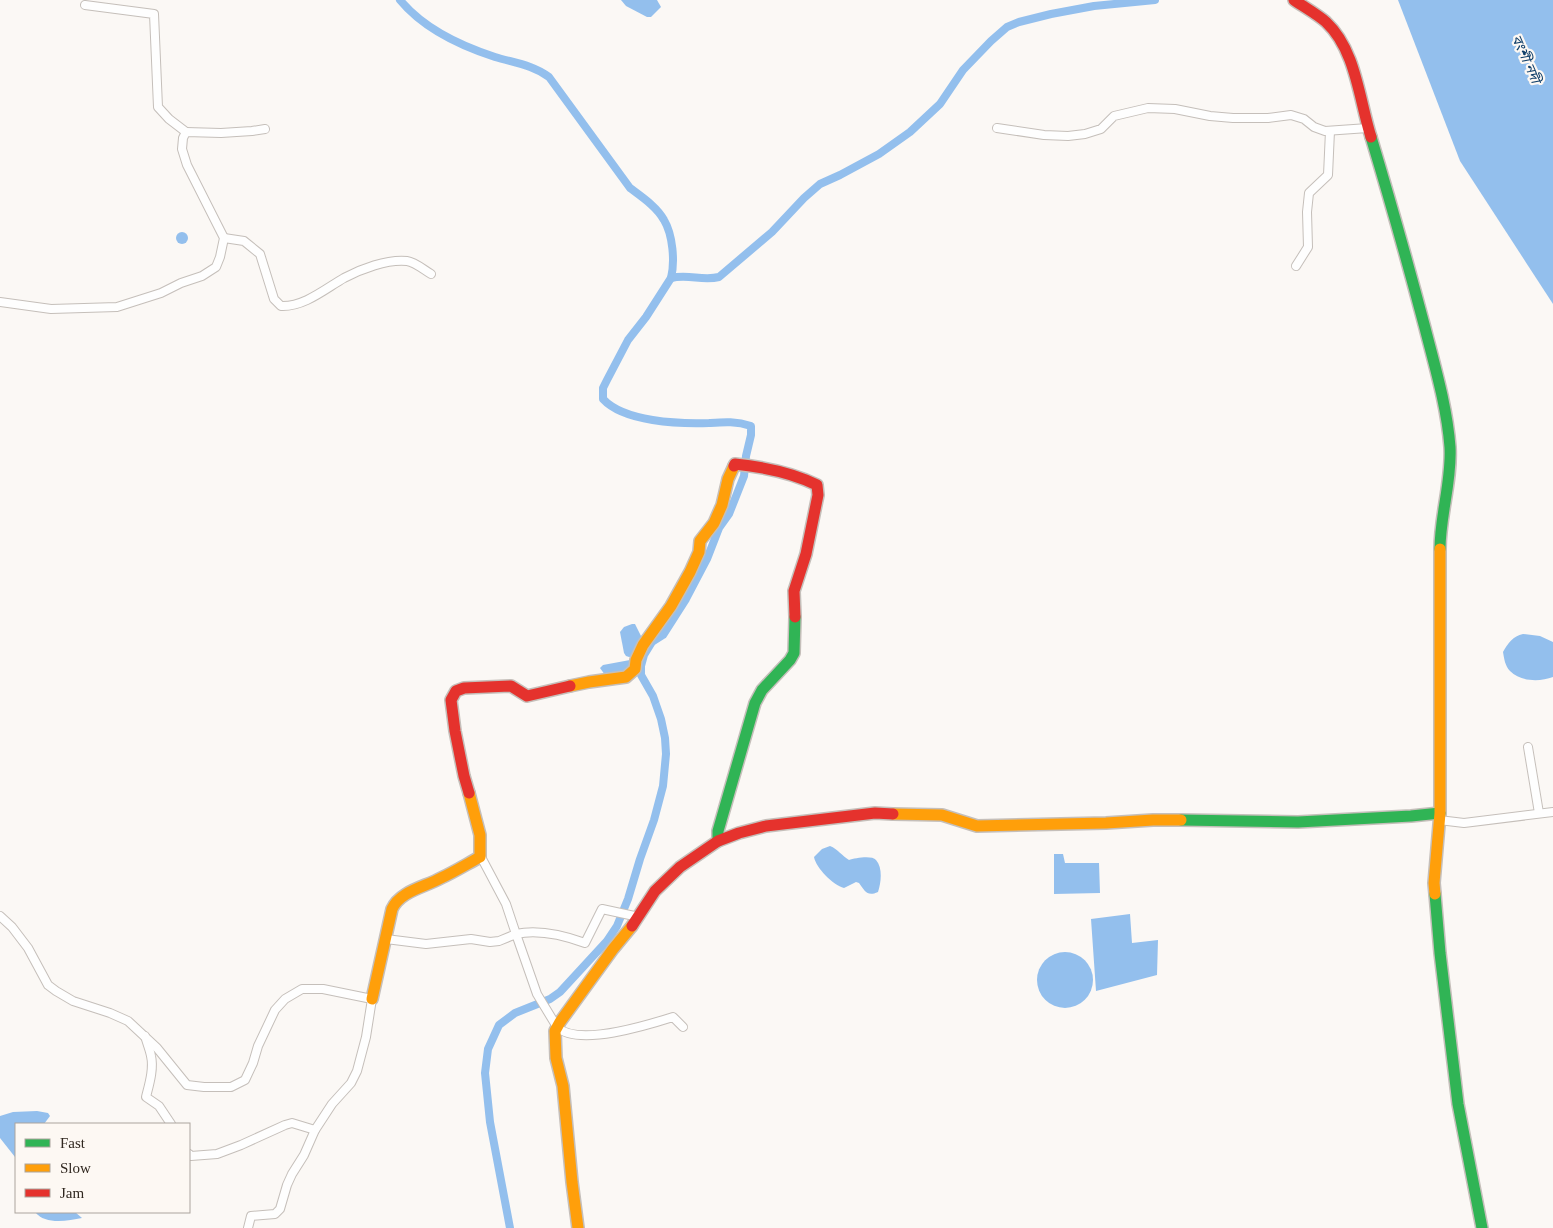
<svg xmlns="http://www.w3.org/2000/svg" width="1553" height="1228" font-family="'Times New Roman','Noto Sans Bengali',serif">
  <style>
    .water { fill: #93bfed }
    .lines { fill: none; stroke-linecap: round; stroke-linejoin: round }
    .canal { stroke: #93bfed; stroke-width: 8 }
    .street-casing { stroke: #c5bfba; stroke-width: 10 }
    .fast-casing { stroke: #c5bfba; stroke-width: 14 }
    .slow-casing { stroke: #c5bfba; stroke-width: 14 }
    .jam-casing { stroke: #c5bfba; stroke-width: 14 }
    .street { stroke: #fefefe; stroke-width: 8 }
    .fast { stroke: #30b455; stroke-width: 11 }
    .slow { stroke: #ff9f0a; stroke-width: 11 }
    .jam { stroke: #e5322d; stroke-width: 11 }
    .labels { text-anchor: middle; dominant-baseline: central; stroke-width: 4.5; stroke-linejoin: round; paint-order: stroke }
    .water-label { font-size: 14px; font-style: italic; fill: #103f69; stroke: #fdf8f3 }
  </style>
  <rect width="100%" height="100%" fill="#fbf8f5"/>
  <g class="water">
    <polygon points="621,0 657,0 661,7 651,17 647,17 626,6"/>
    <polygon points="1398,0 1553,0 1553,304 1460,161"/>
    <circle cx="182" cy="238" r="6"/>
    <polygon points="632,624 635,624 643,640 634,656 629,657 626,656 624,653 620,632 624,627"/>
    <path d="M 1523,634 L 1540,636 L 1553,642 L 1553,677 C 1540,682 1521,682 1510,671 C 1505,666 1504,658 1503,652 C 1508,643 1513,636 1523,634 Z"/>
    <polygon points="630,660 633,661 630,671 605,675 600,668 603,665"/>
    <path d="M 830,846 C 838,849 842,856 849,860 C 855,858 872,855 876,860 C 883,868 881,883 878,892 C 867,897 865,891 859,883 L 856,882 L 844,888 C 833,885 816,868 814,857 L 822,849 Z"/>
    <polygon points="1054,854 1063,854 1065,863 1099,863 1100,893 1054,894"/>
    <polygon points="1130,914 1132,943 1158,940 1157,975 1096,991 1091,919"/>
    <circle cx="1065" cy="980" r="28"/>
    <polygon points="37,1111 48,1113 50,1116 44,1124 16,1124 16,1161 15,1157 0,1138 0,1116 13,1112"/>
    <path d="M 35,1212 L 75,1212 L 82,1218 C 67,1221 45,1225 35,1212 Z"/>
  </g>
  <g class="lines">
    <g class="canal">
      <path d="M 400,0 C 423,28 461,46 495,57 C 515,63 533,65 549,77 L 630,188 C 642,197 657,207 664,220 C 673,235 675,262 671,278"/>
      <path d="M 510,1228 L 490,1122 L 485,1073 L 488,1049 L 499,1025 L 515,1013 L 550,999 L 560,992 L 607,941 L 617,926 L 628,899 L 640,859 L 654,820 L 663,786 L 666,754 L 665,738 L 661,719 L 653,696 L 641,675 L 641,666 L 644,655 L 652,642 L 663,635 L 686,599 L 707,559 L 719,528 L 729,514 L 744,476 L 746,456 L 751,435 L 751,426 C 736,421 724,422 709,423 C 679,424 624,422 603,399 L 603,388 L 607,380 L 628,340 L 646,317 L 671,278 C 688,274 703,281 719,277 L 772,232 L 804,198 L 820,184 L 840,175 L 879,154 L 910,132 L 940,104 L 963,70 L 991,41 L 1007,27 L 1019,22 L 1051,14 L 1094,6 L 1155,0"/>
    </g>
    <g class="street-casing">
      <g id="street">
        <polyline points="85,5 154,14 158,107 169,119 186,132"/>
        <polyline points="997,128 1044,135 1068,136 1085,134 1101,129 1114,116 1148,108 1175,109 1210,116 1233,118 1268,118 1291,115 1304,119 1314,127 1325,131 1368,128"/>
        <path d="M 224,238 L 244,241 L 260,254 L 274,299 L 281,306 C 304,307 325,289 344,278 C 361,269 387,259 407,261 C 415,262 424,270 431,274"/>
        <polyline points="1296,266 1308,247 1307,212 1309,193 1328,175 1330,131"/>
        <polyline points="0,302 51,309 117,307 161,293 181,283 202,276 216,267 220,257 224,238 187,165 182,149 183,138 186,132 221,133 252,131 265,129"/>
        <polyline points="1528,747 1539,813"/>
        <polyline points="1439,820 1464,823 1553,812"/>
        <path d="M 480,855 L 506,904 L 516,934 C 539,929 563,935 585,943 L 602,909 L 639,917"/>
        <polyline points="0,916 12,927 28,948 48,985 56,991 73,1001 110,1013 128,1021 157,1048 187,1085 204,1087 231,1087 245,1080 253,1063 258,1046 275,1010 285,999 302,989 323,989 372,999 366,1037 357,1071 351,1083 332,1104 315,1130 304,1155 292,1174 287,1185 280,1209 275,1214 251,1216 248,1228"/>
        <path d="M 386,939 L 426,944 L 471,939 L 490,942 L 499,941 L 516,934 L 537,994 L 557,1027 C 578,1047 648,1025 673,1017 L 683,1027"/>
        <path d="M 145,1036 C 147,1043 150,1050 151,1056 C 154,1069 149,1085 146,1097 L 159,1106 L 171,1124"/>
        <polyline points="189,1154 191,1156 217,1154 241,1145 285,1125 292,1123 315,1130"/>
      </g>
    </g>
    <g class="fast-casing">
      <g id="fast">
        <path d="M 1371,137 C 1390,200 1408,264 1425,328 C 1435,367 1447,407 1450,447 C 1452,481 1440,515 1440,549"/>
        <polyline points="1181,820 1298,822 1411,816 1440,813"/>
        <polyline points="718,841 718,831 755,703 762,690 790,660 794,653 795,617"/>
        <polyline points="1435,894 1440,953 1458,1104 1482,1228"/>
      </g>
    </g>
    <g class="slow-casing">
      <g id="slow">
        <polyline points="570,686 589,682 626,677 635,669 636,660 643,645 671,606 690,572 699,552 700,541 714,523 722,505 728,479 734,466"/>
        <polyline points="893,814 942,815 977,826 1106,823 1153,820 1181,820"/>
        <polyline points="1435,894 1434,883 1440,813 1440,549"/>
        <path d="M 372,999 L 392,909 C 400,891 425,887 441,878 C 454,872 467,864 480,857 L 480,835 L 469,793"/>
        <polyline points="578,1228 572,1182 563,1086 556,1058 555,1031 560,1022 613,949 632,926"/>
      </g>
    </g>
    <g class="jam-casing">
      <g id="jam">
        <path d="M 1294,0 C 1304,7 1317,14 1326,22 C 1356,50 1359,99 1371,137"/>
        <path d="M 734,466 L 735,464 C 764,467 791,472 817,485 L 818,495 L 806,554 L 794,591 L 795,617"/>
        <polyline points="469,793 464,776 455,731 451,700 456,691 464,688 511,686 527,696 570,686"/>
        <polyline points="632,926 655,891 680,867 718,841 739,833 766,826 875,813 893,814"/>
      </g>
    </g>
    <use href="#street" class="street"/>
    <use href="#fast" class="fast"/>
    <use href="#slow" class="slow"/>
    <use href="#jam" class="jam"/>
  </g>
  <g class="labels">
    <g class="water-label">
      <text transform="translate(1526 59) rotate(66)">বংশী নদী</text>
    </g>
  </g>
  <rect x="15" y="1123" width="175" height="90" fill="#fdf8f3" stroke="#aba49e"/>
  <rect x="25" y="1139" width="25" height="8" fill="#30b455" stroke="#aba49e"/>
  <text x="60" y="1148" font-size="15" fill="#30271f">Fast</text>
  <rect x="25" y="1164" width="25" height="8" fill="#ff9f0a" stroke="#aba49e"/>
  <text x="60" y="1173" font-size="15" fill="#30271f">Slow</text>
  <rect x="25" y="1189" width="25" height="8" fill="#e5322d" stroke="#aba49e"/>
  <text x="60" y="1198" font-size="15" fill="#30271f">Jam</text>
</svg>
